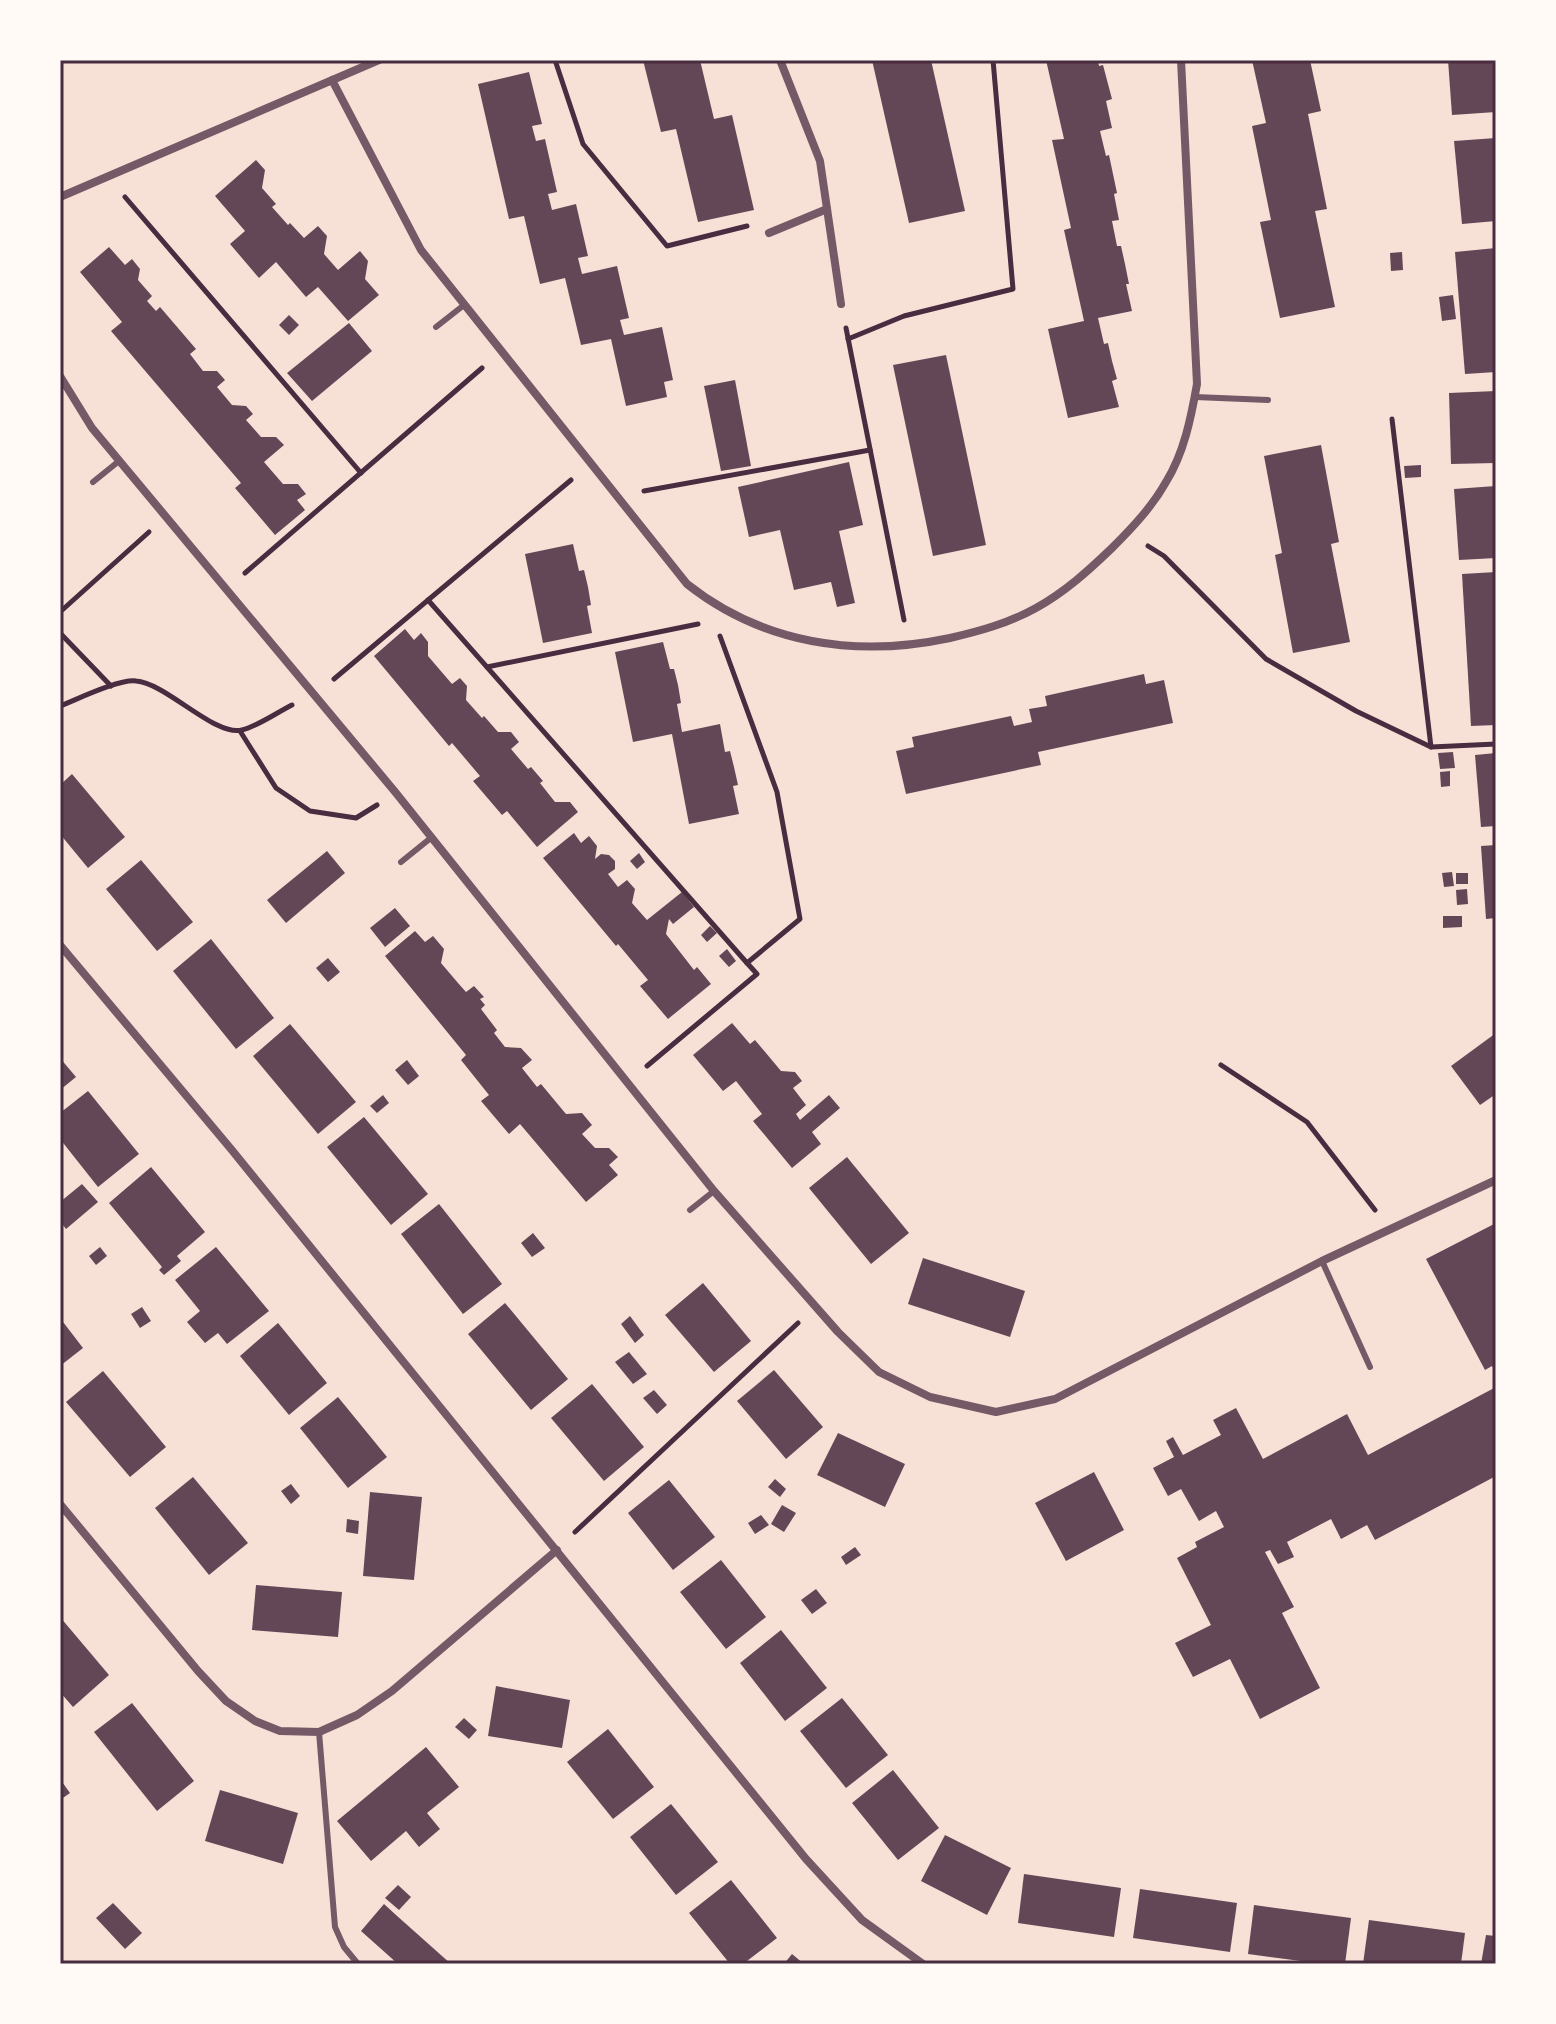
<svg xmlns="http://www.w3.org/2000/svg" width="1556" height="2024" font-family="'DejaVu Sans',sans-serif">
  <style>
    .building { fill: #644757 }
    .lines { fill: none; stroke-linecap: round; stroke-linejoin: round }
    .path { stroke: #4a2c40; stroke-width: 5 }
    .service { stroke: #755966; stroke-width: 6 }
    .minor { stroke: #755966; stroke-width: 8 }
    .neatline { fill: none; stroke: #4a2c40; stroke-width: 3 }
  </style>
  <rect width="100%" height="100%" fill="#f7e1d7"/>
  <g class="building">
    <polygon points="643,60 700,60 714,119 732,115 754,210 698,222 676,129 661,132"/>
    <polygon points="872,60 931,60 965,211 909,223"/>
    <polygon points="1046,60 1098,60 1099,66 1103,65 1112,99 1106,101 1112,128 1100,131 1106,156 1109,155 1117,193 1114,194 1119,220 1112,221 1117,246 1121,246 1125,264 1129,284 1126,284 1132,311 1098,318 1104,344 1108,343 1112,361 1117,379 1112,381 1119,407 1068,418 1048,329 1084,321 1064,230 1071,228 1052,140 1064,139"/>
    <polygon points="1252,60 1310,60 1321,111 1308,114 1327,209 1315,211 1335,307 1280,318 1260,222 1271,220 1252,126 1266,123"/>
    <polygon points="1448,60 1494,60 1496,112 1452,115"/>
    <polygon points="529,72 542,124 532,126 536,141 545,139 557,192 548,194 552,210 576,204 588,256 578,258 582,274 617,266 629,318 620,320 624,335 662,327 673,380 664,382 667,397 626,406 611,339 581,345 565,278 540,284 524,216 509,219 478,84"/>
    <polygon points="1496,138 1496,221 1462,224 1454,141"/>
    <polygon points="256,160 265,170 262,188 276,204 272,207 288,225 290,223 304,238 318,226 327,236 324,254 338,270 360,251 368,261 365,279 379,295 348,321 318,287 306,297 276,262 259,278 230,244 245,231 215,196"/>
    <polygon points="109,247 125,265 132,259 140,269 138,280 152,296 147,301 156,311 160,307 196,349 190,354 203,371 217,371 225,380 217,387 232,405 246,406 253,414 246,420 261,437 276,437 284,445 264,462 283,484 298,484 306,494 297,500 305,510 275,535 235,488 241,483 111,331 122,322 80,272"/>
    <polygon points="1496,248 1496,372 1465,374 1455,252"/>
    <polygon points="1402,252 1403,270 1391,271 1390,253"/>
    <polygon points="1453,295 1456,319 1442,321 1439,297"/>
    <polygon points="289,315 299,325 289,335 279,325"/>
    <polygon points="349,323 372,351 312,401 287,373"/>
    <polygon points="946,355 986,545 933,556 893,365"/>
    <polygon points="735,380 751,466 721,471 704,386"/>
    <polygon points="1496,391 1496,463 1451,464 1449,393"/>
    <polygon points="1321,445 1339,542 1331,544 1350,642 1293,653 1275,555 1282,553 1264,456"/>
    <polygon points="849,462 863,525 839,531 855,603 837,607 831,582 794,590 780,530 749,537 738,487"/>
    <polygon points="1421,465 1421,477 1405,478 1404,466"/>
    <polygon points="1496,486 1496,558 1459,560 1454,489"/>
    <polygon points="573,544 579,571 584,570 588,587 591,605 587,606 592,633 543,643 525,554"/>
    <polygon points="1496,572 1496,725 1471,726 1462,574"/>
    <polygon points="405,629 414,640 421,633 428,642 428,656 452,684 460,678 467,686 466,700 482,718 484,716 498,732 511,732 519,742 511,749 528,769 531,767 543,781 540,783 555,802 570,802 578,812 537,847 507,811 502,815 473,781 480,776 452,743 449,746 374,656"/>
    <polygon points="663,642 670,669 674,669 678,685 681,703 677,704 682,732 720,724 725,752 730,751 734,767 738,785 733,786 739,814 689,824 672,734 633,742 615,652"/>
    <polygon points="1144,674 1146,684 1164,680 1173,723 1038,752 1041,765 906,794 896,751 914,747 912,737 1011,716 1014,726 1032,722 1029,709 1047,706 1045,696"/>
    <polygon points="1453,752 1455,768 1440,769 1438,753"/>
    <polygon points="1496,753 1496,826 1481,827 1475,755"/>
    <polygon points="1450,771 1450,786 1441,787 1440,772"/>
    <polygon points="72,774 125,837 88,868 60,834 60,785"/>
    <polygon points="574,833 581,843 589,836 597,846 595,859 601,854 609,855 615,861 615,869 608,874 618,887 627,880 635,889 632,903 647,920 682,892 694,907 673,924 669,919 666,934 694,970 697,967 711,984 668,1019 640,986 648,980 618,944 616,946 543,858"/>
    <polygon points="1496,845 1496,918 1486,919 1481,846"/>
    <polygon points="327,851 345,873 286,923 267,900"/>
    <polygon points="639,853 645,862 637,869 630,861"/>
    <polygon points="141,860 193,922 157,951 106,889"/>
    <polygon points="1452,872 1454,886 1444,887 1442,873"/>
    <rect x="1456" y="873" width="12" height="11"/>
    <polygon points="1467,889 1468,904 1457,905 1456,890"/>
    <polygon points="395,908 410,926 385,947 370,928"/>
    <polygon points="1443,916 1462,916 1462,927 1443,928"/>
    <polygon points="710,926 717,933 707,942 701,935"/>
    <polygon points="415,931 425,942 433,936 444,949 441,963 458,983 466,992 474,986 484,997 480,999 485,1005 481,1009 497,1030 494,1033 505,1047 521,1048 532,1060 522,1068 537,1087 541,1084 566,1114 582,1113 592,1125 582,1134 595,1148 609,1148 618,1157 609,1165 618,1175 586,1202 520,1124 509,1134 481,1101 489,1095 461,1060 466,1055 385,956"/>
    <polygon points="211,939 274,1018 236,1049 173,971"/>
    <polygon points="727,949 736,961 729,967 719,956"/>
    <polygon points="328,958 340,972 328,982 316,968"/>
    <polygon points="732,1023 750,1044 755,1040 781,1071 795,1072 802,1081 793,1088 806,1105 796,1114 800,1120 829,1095 840,1108 812,1132 821,1144 792,1168 753,1121 762,1114 736,1081 723,1091 693,1055"/>
    <polygon points="290,1024 356,1102 318,1134 253,1056"/>
    <polygon points="1496,1033 1496,1094 1480,1105 1451,1066"/>
    <polygon points="60,1058 76,1077 60,1090"/>
    <polygon points="407,1060 419,1076 408,1085 395,1070"/>
    <polygon points="88,1091 139,1154 98,1187 60,1139 60,1113"/>
    <polygon points="383,1095 389,1103 377,1113 370,1106"/>
    <polygon points="364,1117 428,1194 391,1225 327,1147"/>
    <polygon points="847,1157 909,1233 871,1264 809,1188"/>
    <polygon points="151,1167 205,1232 177,1256 181,1261 164,1275 159,1270 162,1267 109,1203"/>
    <polygon points="82,1184 98,1202 66,1229 60,1221 60,1202"/>
    <polygon points="439,1204 502,1284 463,1314 401,1234"/>
    <polygon points="1496,1223 1496,1372 1492,1366 1485,1370 1426,1259"/>
    <polygon points="533,1233 545,1248 532,1257 521,1243"/>
    <polygon points="100,1247 107,1256 96,1265 89,1256"/>
    <polygon points="216,1247 269,1311 227,1344 218,1333 205,1343 187,1322 200,1311 175,1280"/>
    <polygon points="923,1258 1025,1291 1010,1337 908,1304"/>
    <polygon points="703,1283 751,1341 714,1372 665,1315"/>
    <polygon points="505,1303 568,1379 531,1410 468,1334"/>
    <polygon points="142,1307 151,1321 140,1328 131,1314"/>
    <polygon points="630,1316 644,1335 635,1343 621,1324"/>
    <polygon points="60,1318 83,1348 60,1366"/>
    <polygon points="278,1323 327,1383 289,1415 240,1356"/>
    <polygon points="629,1352 647,1374 633,1384 615,1362"/>
    <polygon points="774,1370 823,1427 786,1459 737,1401"/>
    <polygon points="103,1371 166,1447 130,1477 66,1402"/>
    <polygon points="592,1384 644,1447 604,1481 551,1418"/>
    <polygon points="1496,1387 1496,1445 1494,1446 1496,1476 1375,1540 1367,1525 1341,1539 1331,1519 1287,1542 1294,1557 1278,1564 1270,1550 1265,1552 1294,1607 1282,1613 1320,1688 1260,1719 1230,1659 1193,1677 1175,1643 1211,1625 1177,1558 1197,1547 1195,1542 1224,1527 1216,1511 1199,1521 1181,1489 1168,1496 1153,1468 1174,1457 1166,1441 1173,1437 1183,1455 1221,1435 1213,1420 1236,1408 1263,1459 1347,1414 1368,1455"/>
    <polygon points="654,1390 667,1405 657,1414 643,1398"/>
    <polygon points="338,1397 387,1457 348,1488 300,1428"/>
    <polygon points="838,1433 905,1464 885,1507 817,1475"/>
    <polygon points="1094,1472 1124,1530 1066,1561 1035,1503"/>
    <polygon points="193,1477 248,1543 209,1575 155,1508"/>
    <polygon points="775,1479 786,1489 780,1497 768,1487"/>
    <polygon points="669,1480 715,1537 673,1570 628,1513"/>
    <polygon points="291,1484 300,1496 291,1504 281,1491"/>
    <polygon points="370,1492 422,1497 414,1580 363,1576"/>
    <polygon points="782,1505 796,1513 784,1532 771,1524"/>
    <polygon points="761,1515 769,1525 755,1534 748,1523"/>
    <polygon points="347,1519 359,1521 358,1534 346,1532"/>
    <polygon points="855,1547 861,1555 846,1565 841,1557"/>
    <polygon points="721,1560 766,1617 726,1649 680,1592"/>
    <polygon points="256,1585 342,1592 338,1637 252,1630"/>
    <polygon points="816,1589 827,1603 812,1614 801,1600"/>
    <polygon points="60,1617 109,1675 73,1707 60,1692"/>
    <polygon points="781,1630 827,1688 785,1721 740,1663"/>
    <polygon points="496,1686 570,1700 562,1748 488,1736"/>
    <polygon points="842,1698 888,1755 846,1788 800,1731"/>
    <polygon points="132,1703 194,1781 157,1811 94,1732"/>
    <polygon points="464,1718 477,1730 469,1739 455,1727"/>
    <polygon points="608,1729 654,1787 613,1819 567,1762"/>
    <polygon points="426,1747 459,1787 427,1813 440,1829 419,1847 406,1831 371,1861 337,1821"/>
    <polygon points="893,1770 939,1828 898,1860 852,1803"/>
    <polygon points="60,1779 70,1793 60,1800"/>
    <polygon points="220,1790 298,1813 283,1864 205,1841"/>
    <polygon points="671,1804 718,1862 676,1895 630,1837"/>
    <polygon points="945,1835 1011,1868 987,1915 921,1881"/>
    <polygon points="1024,1874 1121,1888 1114,1937 1018,1923"/>
    <polygon points="731,1880 777,1938 743,1964 730,1964 689,1913"/>
    <polygon points="398,1885 411,1897 399,1910 385,1898"/>
    <polygon points="1140,1889 1237,1903 1230,1952 1133,1938"/>
    <polygon points="113,1903 142,1933 125,1949 96,1918"/>
    <polygon points="384,1904 396,1915 451,1964 398,1964 361,1931"/>
    <polygon points="1254,1905 1351,1918 1345,1964 1324,1964 1248,1954"/>
    <polygon points="1369,1920 1465,1933 1461,1964 1363,1964"/>
    <polygon points="1486,1935 1496,1936 1496,1964 1481,1964"/>
    <polygon points="792,1954 804,1964 784,1964"/>
  </g>
  <g class="lines">
    <g class="path">
      <polyline points="555,60 583,144 667,246 747,226"/>
      <polyline points="125,197 361,473"/>
      <polyline points="846,328 904,620"/>
      <polyline points="848,339 904,316 1013,289 993,60"/>
      <polyline points="1392,419 1431,747"/>
      <polyline points="644,491 870,450"/>
      <polyline points="1148,546 1164,556 1266,659 1356,711 1431,747 1496,744"/>
      <polyline points="245,573 482,368"/>
      <polyline points="428,600 747,963"/>
      <polyline points="60,612 149,532"/>
      <polyline points="60,633 111,686"/>
      <polyline points="487,667 698,624"/>
      <polyline points="334,679 571,480"/>
      <path d="M 60,706 C 78,699 119,679 136,681 C 166,683 215,737 242,730 C 258,726 276,713 292,705"/>
      <polyline points="240,731 276,788 310,811 356,818 377,805"/>
      <polyline points="1221,1065 1307,1122 1375,1210"/>
      <polyline points="647,1066 757,974 747,963 800,919 777,792 720,636"/>
      <polyline points="575,1532 798,1323"/>
    </g>
    <g class="service">
      <polyline points="436,327 464,305"/>
      <polyline points="1195,397 1268,400"/>
      <polyline points="93,482 119,461"/>
      <polyline points="401,862 432,837"/>
      <polyline points="690,1210 714,1191"/>
      <polyline points="1322,1261 1370,1367"/>
      <polyline points="319,1732 335,1927 344,1947 358,1964"/>
    </g>
    <g class="minor">
      <polyline points="780,60 820,161 841,304"/>
      <path d="M 332,80 L 421,250 L 687,584 C 763,644 856,658 950,638 C 980,631 1009,623 1036,608 C 1065,592 1088,571 1112,548 C 1132,528 1152,507 1166,482 C 1184,453 1191,418 1197,384 L 1181,60"/>
      <polyline points="60,197 379,60"/>
      <polyline points="769,233 827,209"/>
      <polyline points="60,376 92,428 396,793 714,1191 838,1332 879,1372 930,1397 996,1412 1055,1399 1322,1261 1496,1180"/>
      <polyline points="60,945 231,1149 806,1859 862,1920 923,1964"/>
      <polyline points="60,1504 198,1671 226,1701 255,1721 280,1731 319,1732 357,1715 392,1691 557,1550"/>
    </g>
  </g>
  <rect width="1556" height="2024" fill="none" stroke="#fffaf5" stroke-width="124"/>
  <rect x="62" y="62" width="1432" height="1900" class="neatline"/>
</svg>
